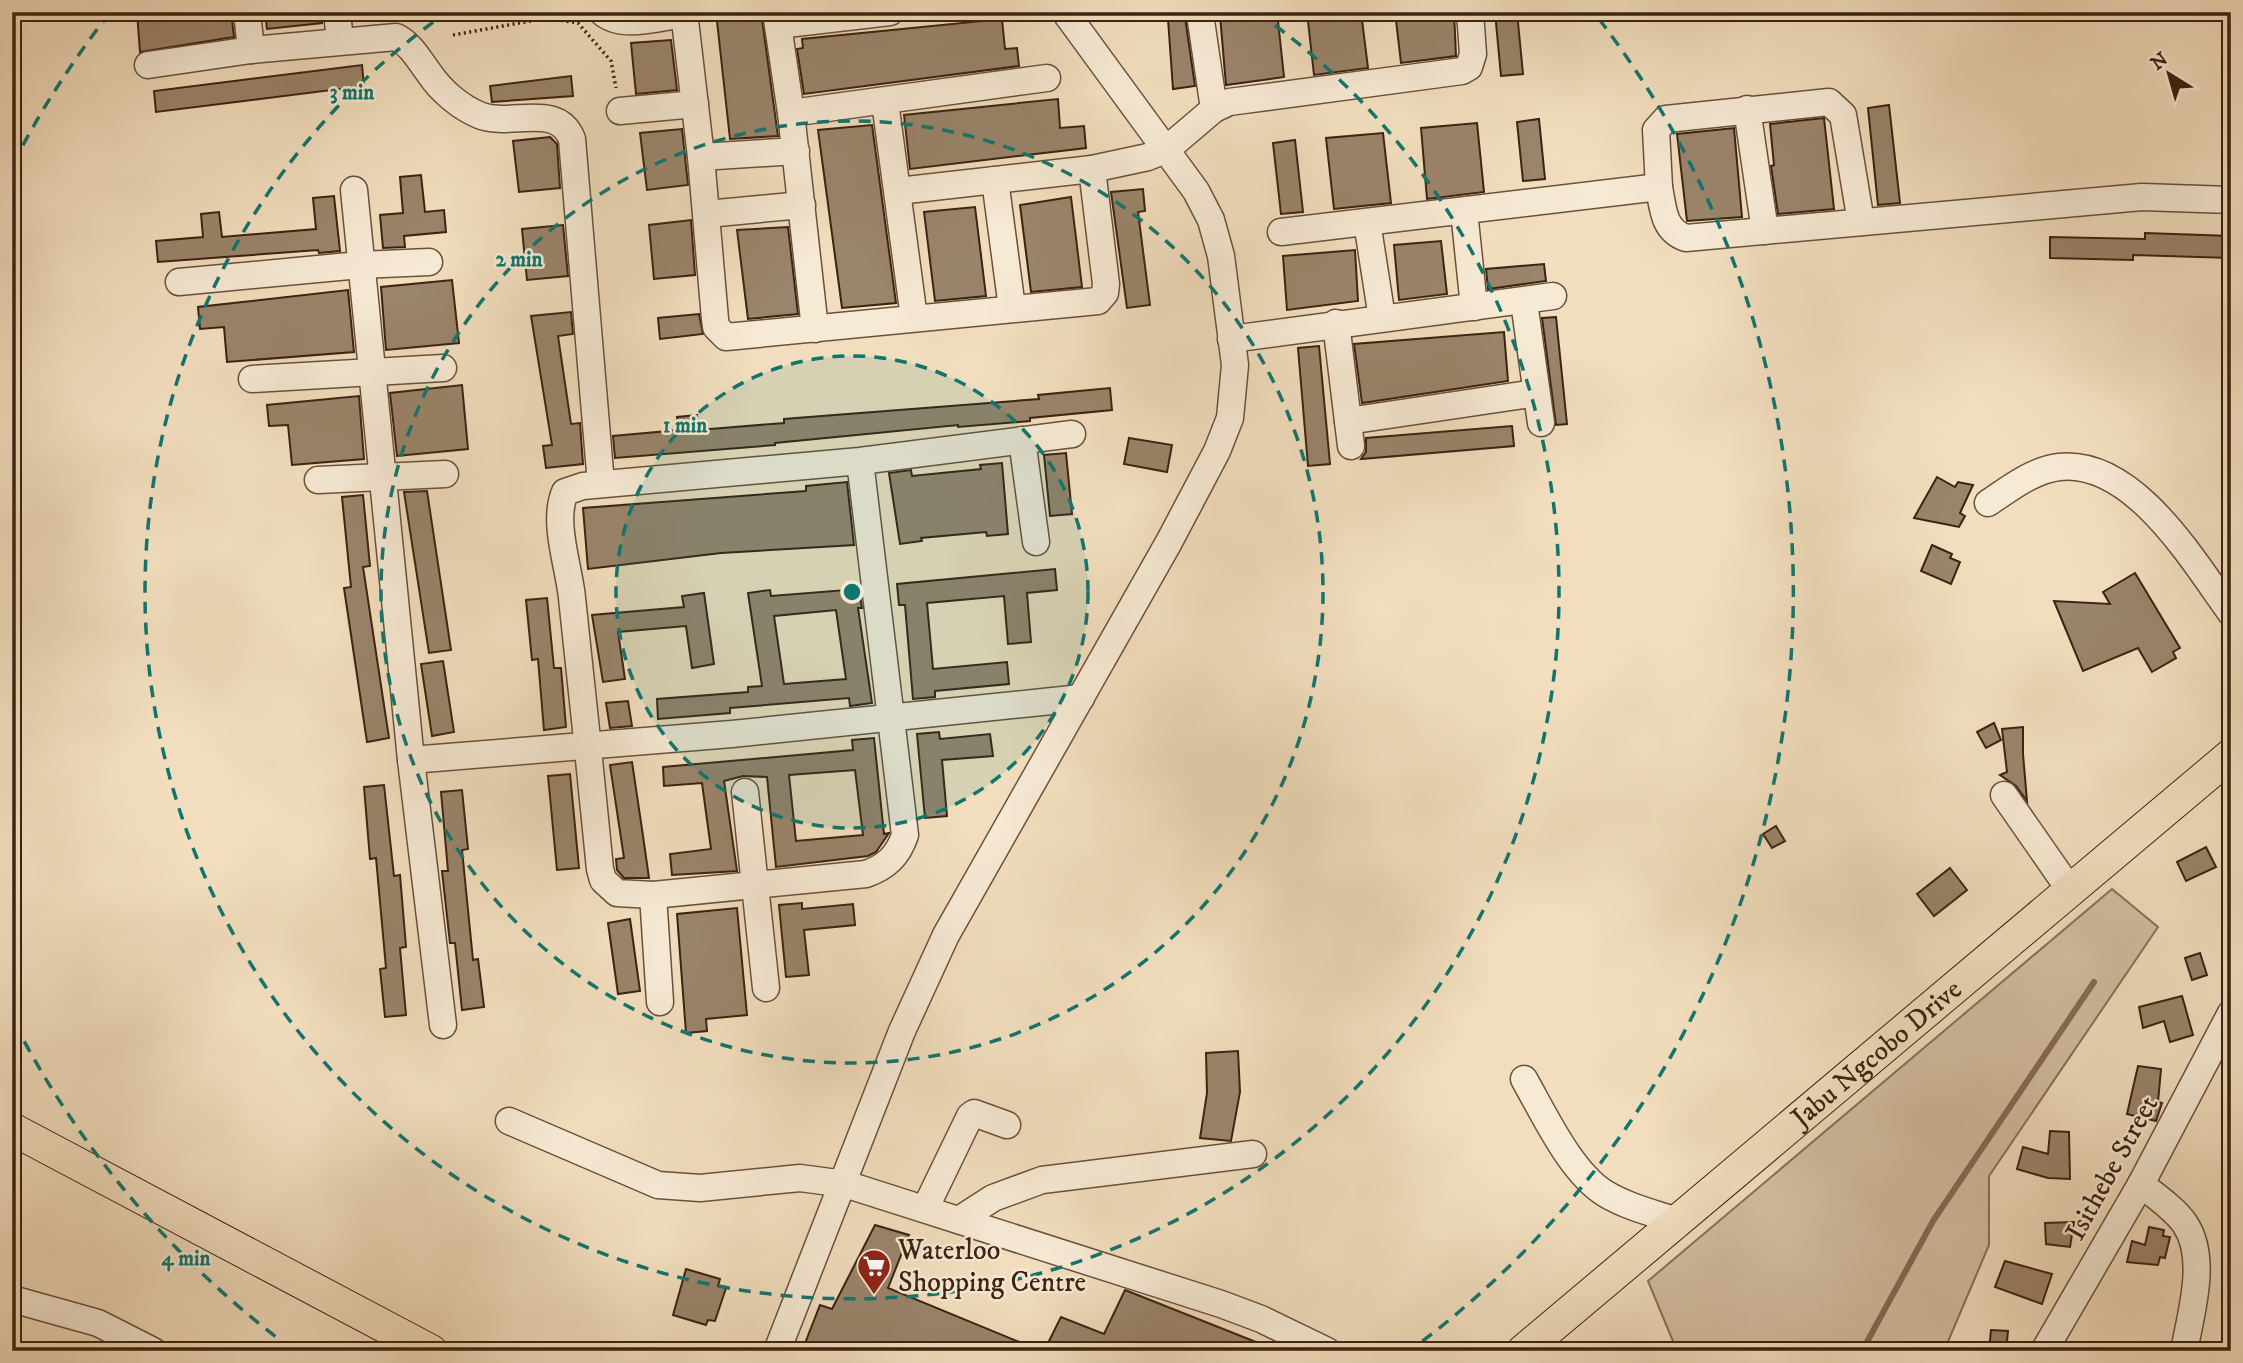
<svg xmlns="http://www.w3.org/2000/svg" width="2243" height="1363" font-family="'IM FELL DW Pica',serif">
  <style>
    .green { fill: #d3bea1; stroke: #877059; stroke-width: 2 }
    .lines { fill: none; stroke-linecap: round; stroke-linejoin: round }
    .stream { stroke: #846c55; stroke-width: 6 }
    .building { fill: #9a846b; stroke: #3b2211; stroke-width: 2; fill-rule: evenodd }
    .minor-casing { stroke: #69513c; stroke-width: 29 }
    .major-casing { stroke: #3b2211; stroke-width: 34 }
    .path { stroke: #3b2211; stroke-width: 3.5; stroke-dasharray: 2 3.5; stroke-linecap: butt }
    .minor { stroke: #f7ead5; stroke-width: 26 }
    .major { stroke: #f2debe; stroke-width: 32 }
    .ring { fill: none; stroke: #0f766e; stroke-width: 3.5; stroke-dasharray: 12 9 }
    .labels { text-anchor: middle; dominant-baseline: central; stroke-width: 5; stroke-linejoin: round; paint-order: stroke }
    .street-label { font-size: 28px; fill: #3b2211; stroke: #f7ead5 }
    .poi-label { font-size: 28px; fill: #3b2211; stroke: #f7ead5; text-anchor: start }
    .centre { fill: #0f766e; stroke: #f7ead5; stroke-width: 3.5 }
    .ring-label { font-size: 21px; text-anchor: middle; font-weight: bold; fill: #0f766e; stroke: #f7ead5; stroke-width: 5; stroke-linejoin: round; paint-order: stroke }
  </style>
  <rect width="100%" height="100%" fill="#f2debe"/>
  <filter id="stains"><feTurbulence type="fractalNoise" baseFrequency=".00286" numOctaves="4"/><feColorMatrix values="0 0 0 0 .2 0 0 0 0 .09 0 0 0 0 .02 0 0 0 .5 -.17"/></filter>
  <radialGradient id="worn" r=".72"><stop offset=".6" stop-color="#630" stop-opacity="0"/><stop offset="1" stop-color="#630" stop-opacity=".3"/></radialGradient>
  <polygon class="green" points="2112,889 2158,927 1989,1176 1989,1245 1944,1351 1771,1351 1761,1346 1756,1351 1677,1351 1648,1281"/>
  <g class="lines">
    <polyline class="stream" points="1862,1351 1933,1221 2094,982"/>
  </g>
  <g class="building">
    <polygon points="137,12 231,12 234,37 140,52"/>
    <polygon points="265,12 321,12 322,23 267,29"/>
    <polygon points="716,12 761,12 778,136 730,139"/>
    <polygon points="1238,12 1277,12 1284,77 1226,85 1220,15"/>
    <polygon points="1307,12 1361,12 1368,68 1314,75"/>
    <polygon points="1395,12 1454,12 1456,56 1401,63"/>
    <polygon points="1495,12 1517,12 1523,74 1501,76"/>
    <polygon points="1185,17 1195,86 1173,89 1168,19"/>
    <polygon points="1002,19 1005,49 1017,48 1019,66 804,94 797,49 803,48 802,39"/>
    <polygon points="671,40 677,90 636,94 631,43"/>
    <polygon points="362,65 364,86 156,112 154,91"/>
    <polygon points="571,76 573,96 492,102 490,86"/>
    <polygon points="1058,99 1060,128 1084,126 1086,148 910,169 904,115"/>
    <polygon points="1889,105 1900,203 1878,205 1868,108"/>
    <polygon points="1824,118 1834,209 1778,214 1771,166 1774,165 1770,124"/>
    <polygon points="1539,119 1545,179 1523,181 1517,122"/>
    <polygon points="1477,123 1484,192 1427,199 1421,128"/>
    <polygon points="872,125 896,303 842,308 818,130"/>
    <polygon points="1734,128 1742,217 1687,221 1677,134"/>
    <polygon points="682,129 688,185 647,190 640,133"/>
    <polygon points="1383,133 1391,203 1334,209 1326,138"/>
    <polygon points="550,137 557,144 560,188 519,192 513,141"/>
    <polygon points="1295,140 1303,212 1281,214 1273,143"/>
    <polygon points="421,175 425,212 444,210 446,232 404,236 405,247 383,248 380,215 403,213 400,177"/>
    <polygon points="1143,189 1145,211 1138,212 1150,305 1127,308 1111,192"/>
    <polygon points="334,196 340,251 319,253 318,250 158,262 156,241 203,237 201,214 219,212 222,237 316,229 313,198"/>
    <polygon points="1071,197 1082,287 1031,292 1020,205"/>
    <polygon points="975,207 986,296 935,301 924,212"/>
    <polygon points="691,220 695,275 654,279 649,225"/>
    <polygon points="563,225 568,276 527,280 522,229"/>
    <polygon points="788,227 798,314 748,319 737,230"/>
    <polygon points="2145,233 2231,236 2231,258 2133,255 2133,260 2050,258 2050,237 2145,239"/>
    <polygon points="1441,241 1447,294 1399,300 1394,245"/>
    <polygon points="1355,250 1358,301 1287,310 1283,256"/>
    <polygon points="1544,264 1546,281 1488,289 1486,269"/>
    <polygon points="452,280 459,343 386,350 381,287"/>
    <polygon points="348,290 354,352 227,362 224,327 200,329 198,307"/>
    <polygon points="571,312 573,334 558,336 571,424 580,423 583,464 546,468 543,446 552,445 531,316"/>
    <polygon points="699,314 703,334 660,339 658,318"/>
    <polygon points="1556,317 1567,424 1556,425 1542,318"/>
    <polygon points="1504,332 1508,381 1362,403 1354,344"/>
    <polygon points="1319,346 1330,464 1308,466 1298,348"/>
    <polygon points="462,385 468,449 397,456 390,393"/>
    <polygon points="1110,388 1112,410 1030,418 1030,421 958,427 958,425 775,443 775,445 615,458 613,436 679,430 677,417 697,415 698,430 784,423 784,419 1039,399 1038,395"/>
    <polygon points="359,396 364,459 292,465 288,425 269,426 267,405"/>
    <polygon points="1512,426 1514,446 1361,459 1366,452 1366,438"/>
    <polygon points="1129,438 1172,445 1167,472 1124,464"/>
    <polygon points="1066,453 1072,514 1050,516 1044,455"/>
    <polygon points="1002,463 1008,534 987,536 986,532 921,538 922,541 900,544 889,473 911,470 912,476 981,469 980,465"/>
    <polygon points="1937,477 1955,487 1958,482 1973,485 1960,513 1965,516 1959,527 1914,518"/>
    <polygon points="847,482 854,545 721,553 588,569 583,508 806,491 806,486"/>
    <polygon points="427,491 451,650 429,653 404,492"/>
    <polygon points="363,495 370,566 363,567 389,738 367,742 344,588 351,587 342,497"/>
    <polygon points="1932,545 1952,554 1950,558 1960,562 1951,584 1921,571"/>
    <polygon points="1055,569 1057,590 1027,593 1031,642 1008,644 1004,596 927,603 933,669 1007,662 1009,684 935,691 935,697 913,699 905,605 899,605 897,584"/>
    <polygon points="2135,573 2180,648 2173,652 2176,658 2152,672 2138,648 2083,671 2054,601 2110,604 2103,592"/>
    <path d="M 859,589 L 862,608 L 858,608 L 872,703 L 850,706 L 849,698 L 730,708 L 730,713 L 658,719 L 657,699 L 748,692 L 748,687 L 762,686 L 748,593 L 770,590 L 771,596 ZM 836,610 L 846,679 L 784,684 L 774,616 Z"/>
    <polygon points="704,593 714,664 692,668 686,626 618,632 625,679 603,682 592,615 684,607 682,596"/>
    <polygon points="547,598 554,668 561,668 566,727 544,730 538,659 532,660 526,600"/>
    <polygon points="443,661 454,732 432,736 421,664"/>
    <polygon points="628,701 632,726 610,728 606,703"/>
    <polygon points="1994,723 2001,740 1986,748 1977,732"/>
    <polygon points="2023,727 2023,754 2027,801 2016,786 2000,775 2007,772 2002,729"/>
    <polygon points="939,732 940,739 990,734 993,756 942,760 947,816 925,818 917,734"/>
    <path d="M 874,738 L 884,834 L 889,833 L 876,852 L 868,856 L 776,867 L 767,777 L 743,776 L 724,781 L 737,871 L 672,875 L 670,854 L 711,849 L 702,783 L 664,786 L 663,767 L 853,750 L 852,740 ZM 855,770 L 863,835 L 796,841 L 789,775 Z"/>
    <polygon points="632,762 642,829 649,878 624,878 617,870 616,859 624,858 610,765"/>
    <polygon points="570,774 579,868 557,870 548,776"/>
    <polygon points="384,785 394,876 400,875 406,947 400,948 406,1015 385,1017 380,969 386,968 376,858 370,859 364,787"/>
    <polygon points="462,790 468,849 462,850 473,960 478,959 484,1007 462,1010 455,943 450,943 442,871 448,871 441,792"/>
    <polygon points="1776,826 1785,841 1772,848 1763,834"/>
    <polygon points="2206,847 2216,867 2186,881 2177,862"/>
    <polygon points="1950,868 1967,890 1934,916 1917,894"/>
    <polygon points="802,903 802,909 853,904 855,925 804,930 809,975 786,977 779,905"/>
    <polygon points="737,908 747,1015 706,1019 707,1031 686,1033 677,914"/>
    <polygon points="630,919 640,991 618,994 608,923"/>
    <polygon points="2200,953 2207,975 2192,980 2185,958"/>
    <polygon points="2182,996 2193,1035 2170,1042 2164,1021 2143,1028 2139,1007"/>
    <polygon points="1238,1051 1240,1092 1231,1141 1200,1138 1207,1093 1206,1053"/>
    <polygon points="2138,1066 2161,1069 2158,1102 2162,1103 2156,1121 2127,1114"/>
    <polygon points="2050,1131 2069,1132 2070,1179 2048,1178 2017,1169 2023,1147 2048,1154"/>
    <polygon points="2074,1222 2070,1247 2046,1244 2045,1223"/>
    <polygon points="875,1225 909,1235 888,1288 1041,1351 802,1351 820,1305 832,1309"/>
    <polygon points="2149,1227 2164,1230 2163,1236 2170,1237 2165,1258 2160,1257 2158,1265 2127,1262 2132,1241 2145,1245"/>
    <polygon points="2005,1261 2052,1274 2042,1304 1995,1287"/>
    <polygon points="686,1269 720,1279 718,1286 726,1288 715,1321 708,1320 706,1325 673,1315"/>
    <polygon points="1125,1290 1276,1350 1276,1351 1044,1351 1061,1317 1104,1334"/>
    <polygon points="1991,1330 2008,1331 2006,1351 1989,1351"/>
  </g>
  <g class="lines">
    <g class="minor-casing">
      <g id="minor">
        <polyline points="247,12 251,50"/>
        <polyline points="337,12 340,41"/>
        <path d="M 602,12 C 622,30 660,17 684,14"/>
        <polyline points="684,12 701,157 715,319 716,327 726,337 1098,301 1105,293 1106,284 1092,169"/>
        <polyline points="776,12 791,113 815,329"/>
        <polyline points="1200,14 1214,109"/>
        <polyline points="778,25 890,12"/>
        <path d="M 148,65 L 251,50 L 396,37 C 412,45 419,60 429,73 C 441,91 460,107 479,115 C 510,128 557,101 572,139 L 601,484"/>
        <polyline points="885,102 914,318"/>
        <polyline points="1747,109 1765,231"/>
        <polyline points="620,111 695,104"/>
        <polyline points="791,113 1047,78"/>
        <polyline points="701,157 796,151"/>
        <polyline points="995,180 1012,308"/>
        <polyline points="1659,187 1656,130 1666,119 1829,102 1843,115 1861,222"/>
        <polyline points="354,190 411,760 443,1025"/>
        <polyline points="898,191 1092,169 1148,157 1167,149 1214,109 1229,102 1462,71 1469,67 1473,54 1470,12"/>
        <polyline points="1464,211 1474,307"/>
        <polyline points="707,214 802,205"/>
        <polyline points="1367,222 1382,318"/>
        <path d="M 1281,232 L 1659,187 C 1663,208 1663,230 1686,238 L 2142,197 L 2231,200"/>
        <polyline points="179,282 360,265 429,262"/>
        <polyline points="1524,302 1541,423"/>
        <polyline points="1336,323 1351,446"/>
        <polyline points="1231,339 1553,296"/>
        <polyline points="252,379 443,368"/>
        <polyline points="1348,421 1536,393"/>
        <polyline points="1022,440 1036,542"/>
        <path d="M 860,461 L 905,835 C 898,856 886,867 866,874 L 653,895 L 617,893 L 603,880 L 600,869 C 591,779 582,688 572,598 C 569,566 552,522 565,492 L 583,486 L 860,461 L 1072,434"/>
        <polyline points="318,480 445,474"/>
        <path d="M 1988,503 C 2009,489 2033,470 2059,467 C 2134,459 2193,561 2231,613"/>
        <polyline points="411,760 732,734 1081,698"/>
        <polyline points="745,792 766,988"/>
        <polyline points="2004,795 2070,890"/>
        <polyline points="653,895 660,1002"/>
        <path d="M 1524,1079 C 1544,1114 1571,1173 1606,1194 C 1628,1207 1653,1213 1677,1221"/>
        <polyline points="509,1121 658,1185 700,1188 800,1178 845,1184 1221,1304 1261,1319 1327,1351"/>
        <path d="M 2141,1184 C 2155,1196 2174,1208 2185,1224 C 2208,1258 2191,1313 2184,1351"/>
        <polyline points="925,1209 970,1116 974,1113 1007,1125"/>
        <polyline points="959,1220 993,1198 1042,1180 1253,1154"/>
        <polyline points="12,1299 98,1323 153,1351"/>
        <polyline points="777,1351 902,1031 946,935 1169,542 1217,451 1230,418 1235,365 1221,256 1211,220 1196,191 1065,12"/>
        <polyline points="2044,1351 2141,1184 2231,1013"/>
      </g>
    </g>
    <g class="major-casing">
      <g id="major">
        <polyline points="12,1129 431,1351"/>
        <path id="s1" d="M 1523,1351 L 2231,755"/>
      </g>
    </g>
    <polyline class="path" points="453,35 547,18 578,23 611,61 616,88"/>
    <use href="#minor" class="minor"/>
    <use href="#major" class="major"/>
  </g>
  <circle cx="852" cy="592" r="236" fill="#0f766e" fill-opacity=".12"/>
  <g class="ring">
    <circle cx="852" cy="592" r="236"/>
    <circle cx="852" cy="592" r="471"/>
    <path d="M1258 13A707 707 0 1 1 446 13"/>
    <path d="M292 1349A942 942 0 0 1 13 1020M13 164A942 942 0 0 1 105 19M1599 19A942 942 0 0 1 1412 1349"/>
  </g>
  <defs>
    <g id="supermarket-pin" transform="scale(1.75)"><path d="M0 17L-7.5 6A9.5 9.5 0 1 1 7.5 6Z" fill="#8f2418" stroke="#f7ead5"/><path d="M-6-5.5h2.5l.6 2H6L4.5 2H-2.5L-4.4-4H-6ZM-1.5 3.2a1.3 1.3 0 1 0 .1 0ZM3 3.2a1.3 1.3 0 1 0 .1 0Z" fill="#fff"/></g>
  </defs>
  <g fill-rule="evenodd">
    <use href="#supermarket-pin" x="874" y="1266"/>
  </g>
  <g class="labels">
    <g class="street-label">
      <text stroke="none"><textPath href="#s1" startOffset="462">Jabu Ngcobo Drive</textPath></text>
      <text transform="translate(2112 1168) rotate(-61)">Isithebe Street</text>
    </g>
    <g class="poi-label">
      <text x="898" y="1250">Waterloo<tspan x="898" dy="32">Shopping Centre</tspan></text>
    </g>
  </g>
  <circle cx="852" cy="592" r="10" class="centre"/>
  <g class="ring-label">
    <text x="352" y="99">3 min</text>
    <text x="519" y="266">2 min</text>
    <text x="685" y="432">1 min</text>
    <text x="186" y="1265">4 min</text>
  </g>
  <rect width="2243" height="1363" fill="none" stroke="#f2debe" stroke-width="42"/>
  <rect x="14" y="14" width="2215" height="1335" fill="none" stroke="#3b2211" stroke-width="3.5"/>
  <rect x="21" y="21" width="2201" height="1321" fill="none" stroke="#3b2211" stroke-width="2"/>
  <g transform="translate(2169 74) rotate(323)" stroke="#f7ead5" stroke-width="5" paint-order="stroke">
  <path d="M0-5L12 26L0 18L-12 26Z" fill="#3b2211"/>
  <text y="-10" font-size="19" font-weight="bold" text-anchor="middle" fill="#3b2211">N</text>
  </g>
  <rect width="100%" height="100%" filter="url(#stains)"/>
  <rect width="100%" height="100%" fill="url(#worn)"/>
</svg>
